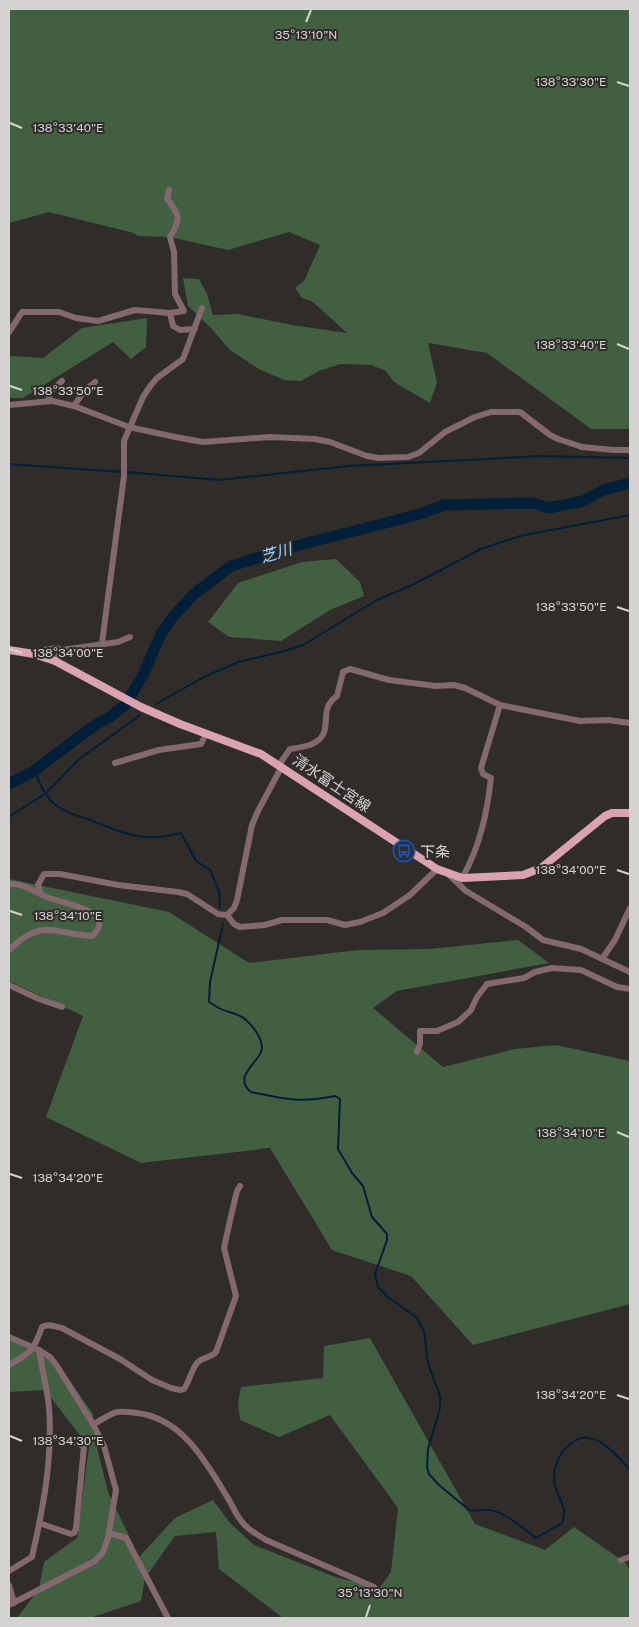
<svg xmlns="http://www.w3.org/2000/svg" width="639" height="1627" font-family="'Public Sans','Noto Sans JP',sans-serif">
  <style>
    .green { fill: #435f42 }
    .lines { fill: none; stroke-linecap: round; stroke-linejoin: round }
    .stream { stroke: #011f39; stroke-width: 2 }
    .river { stroke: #011f39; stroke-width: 11 }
    .minor { stroke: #83686e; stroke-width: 6 }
    .major { stroke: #daa3ae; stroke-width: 8 }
    .ticks { fill: none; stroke: #d5d3d2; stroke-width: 2 }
    .labels { text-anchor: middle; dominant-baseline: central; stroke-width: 4; stroke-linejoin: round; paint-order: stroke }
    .street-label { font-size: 15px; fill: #d5d3d2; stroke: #2f2c2a }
    .poi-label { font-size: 15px; fill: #d5d3d2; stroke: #2f2c2a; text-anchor: start }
    .water-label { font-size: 16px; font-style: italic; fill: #9bccfc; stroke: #2f2c2a }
    .ticks-label { font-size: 12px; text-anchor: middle; fill: #d5d3d2; stroke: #2f2c2a; stroke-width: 4; stroke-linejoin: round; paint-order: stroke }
  </style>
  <rect width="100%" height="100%" fill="#2f2c2a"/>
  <g class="green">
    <polygon points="9,9 630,9 630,429 591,429 487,353 428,343 437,383 430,403 394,382 386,371 371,365 340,364 319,371 301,381 284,380 259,369 230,350 211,328 188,306 183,278 199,279 207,294 213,315 238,314 292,325 347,333 313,302 302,298 295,288 304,281 320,245 289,232 228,250 170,237 139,236 130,232 49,212 9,223"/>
    <polygon points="147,318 146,347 131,359 113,342 23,398 9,398 9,356 43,358 82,328"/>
    <polygon points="336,559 360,582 364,596 330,610 281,641 229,637 208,622 238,583 302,562"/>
    <polygon points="9,879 169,912 249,963 358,950 430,949 518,940 549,963 397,991 373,1008 443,1067 515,1049 556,1045 630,1061 630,1304 473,1345 411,1276 332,1250 270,1148 141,1163 46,1117 83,1016 9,981"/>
    <polygon points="9,1335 59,1365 93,1414 98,1452 108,1492 139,1557 175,1518 213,1500 230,1523 254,1545 338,1578 380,1587 391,1572 398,1508 330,1415 279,1437 240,1420 238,1402 241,1387 323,1378 324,1346 370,1338 475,1524 545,1550 574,1527 626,1563 630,1572 630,1618 283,1618 219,1569 216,1532 175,1536 145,1578 141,1601 90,1618 17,1618 39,1589 44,1562 77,1538 89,1447 45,1390 9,1392"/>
  </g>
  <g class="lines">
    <g class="stream">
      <polyline points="9,464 122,472"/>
      <polyline points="126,472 219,480 349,466 487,459 538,456 630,458"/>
      <polyline points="156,704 204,677 238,662 281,652 303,645 377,600 412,585 481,549 520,536 630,515"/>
      <path d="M 34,771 C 40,783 46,799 57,806 C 66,813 75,815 85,818 C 122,832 140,844 181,833 L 196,861 L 210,870 L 219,891 L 220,907"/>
      <polyline points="9,817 46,793 78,760 140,715"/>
      <path d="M 223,924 L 210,982 L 209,1002 C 212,1004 215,1006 219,1008 C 228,1013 240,1013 247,1021 C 254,1027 265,1042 261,1052 C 256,1064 233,1078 251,1092 C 285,1099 301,1103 335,1096 L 340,1099 L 338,1149 L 352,1173 L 363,1186 L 372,1217 L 387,1234 L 387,1240 L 375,1274 L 378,1287 L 389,1298 L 416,1317 L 424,1331 L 428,1363 L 440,1396 L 440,1408 L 428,1449 L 427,1467 L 429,1474 L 439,1485 L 469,1510 C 476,1512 482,1509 489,1510 C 506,1512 522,1528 536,1538 L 562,1523 C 568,1506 559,1502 555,1486 C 551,1468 560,1449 576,1440 C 597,1430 618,1457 630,1470"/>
    </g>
    <polyline class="river" points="9,784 34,771 75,740 97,724 110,717 125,705 142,677 161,634 172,618 194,594 231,566 299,545 417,515 444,505 533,503 549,508 583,501 603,490 630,483"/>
    <g class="minor">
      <polyline points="170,313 173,326 180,330 195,329"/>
      <path d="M 9,332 L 22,312 L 59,312 L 76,318 L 98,321 L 135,310 L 170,313 L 184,311 L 175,294 L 174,252 L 170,237 C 181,220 180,214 167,199 L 169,190"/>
      <polyline points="48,401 51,391 62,381"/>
      <polyline points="9,405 52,401 74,406 129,427 175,437 203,442 270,437 315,439 330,442 367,456 379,458 408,457 419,453 445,432 475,417 491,412 520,412 550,435 558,439 582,447 613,450 630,450"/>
      <polyline points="74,406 84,391 95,382"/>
      <polyline points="102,643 124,476 124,441 143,397 151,385 157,378 183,359 202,308"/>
      <polyline points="44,650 57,648 62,650"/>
      <polyline points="55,661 62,650 118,642 130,637"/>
      <polyline points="115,763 159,750 201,744 206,734"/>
      <path d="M 279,765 L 290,749 C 296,748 304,747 310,745 C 338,734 315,711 337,696 L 343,672 L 350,669 L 389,680 L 436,686 L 454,685 L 465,688 L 500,705 L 580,721 L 608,720 L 630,723"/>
      <polyline points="448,874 466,891 526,927 543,940 581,949 630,972"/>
      <path d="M 462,878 C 480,847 487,813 491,778 L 483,774 L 481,768 L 500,705"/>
      <path d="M 9,884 C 25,883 34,892 49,898 C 63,903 119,912 92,936 C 52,934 43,917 9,950"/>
      <polyline points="41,894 38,885 44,874 60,874 118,885 178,892 187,894 218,914 227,915 234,924 240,927 265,925 282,920 327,920 345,925 360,922 383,913 410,895 437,869"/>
      <polyline points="227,915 234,908 237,900 252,825 258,811 282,766"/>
      <polyline points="602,959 615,940 630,908"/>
      <polyline points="9,985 39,999 62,1007"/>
      <polyline points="417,1052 420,1044 420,1031 437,1031 458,1022 471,1010 477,997 487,984 524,978 535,972 552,968 581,970 617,987 630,989"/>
      <polyline points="9,1337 39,1350 50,1357 57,1366 93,1424 104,1446 116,1490 108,1538 103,1552 95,1561 9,1605"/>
      <path d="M 9,1365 C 31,1352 33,1352 42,1327 C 48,1323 56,1327 62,1328 L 120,1359 L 152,1380 L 171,1388 L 180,1390 L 184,1389 C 190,1381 191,1369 198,1362 C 203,1357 211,1358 216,1352 L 236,1296 L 224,1248 L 231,1216 L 237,1191 L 240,1186"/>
      <path d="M 93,1424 C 101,1421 109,1414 117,1412 C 123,1411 130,1412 137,1413 C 181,1418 205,1460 226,1495 C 232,1504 235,1514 242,1522 C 248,1530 258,1535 266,1540 L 374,1587"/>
      <polyline points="39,1523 71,1534 74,1533 76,1528 84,1447 78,1443 49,1436"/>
      <polyline points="109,1533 126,1538 168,1618"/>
      <polyline points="621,1560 630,1557"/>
      <path d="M 9,1571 L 32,1557 C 43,1509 53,1457 49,1407 C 47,1388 42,1369 39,1350"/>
      <polyline points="9,1585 14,1603"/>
    </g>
    <polyline class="major" points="9,650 34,654 55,661 141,707 180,724 261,754 437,869 462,878 523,875 541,868 605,816 612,813 630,813"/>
  </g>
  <path class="ticks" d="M 306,22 L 311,10M 617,82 L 629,86M 10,123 L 22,128M 617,344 L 629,349M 10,386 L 22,390M 617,607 L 629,611M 10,649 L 22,653M 617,870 L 629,874M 10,911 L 22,915M 617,1132 L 629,1137M 10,1174 L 22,1178M 617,1395 L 629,1399M 10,1436 L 22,1441M 366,1617 L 370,1605"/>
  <defs>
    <g id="bus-ring" transform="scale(1.125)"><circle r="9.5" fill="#2f2c2a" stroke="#1a4fb4" stroke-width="1.5"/><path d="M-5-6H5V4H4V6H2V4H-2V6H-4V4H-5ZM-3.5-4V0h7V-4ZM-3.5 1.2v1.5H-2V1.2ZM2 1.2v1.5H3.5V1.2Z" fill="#1a4fb4"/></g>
  </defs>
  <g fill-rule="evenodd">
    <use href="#bus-ring" x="404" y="851"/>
  </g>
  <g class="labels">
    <g class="street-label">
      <text transform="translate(332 783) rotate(34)">清水富士宮線</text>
    </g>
    <g class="poi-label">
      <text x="420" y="851">下条</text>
    </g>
    <g class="water-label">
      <text transform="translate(276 553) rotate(-16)">芝川</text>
    </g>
  </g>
  <g class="ticks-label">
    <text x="306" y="39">35°13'10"N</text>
    <text x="571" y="86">138°33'30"E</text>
    <text x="68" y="132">138°33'40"E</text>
    <text x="571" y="349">138°33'40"E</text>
    <text x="68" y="395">138°33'50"E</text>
    <text x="571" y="611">138°33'50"E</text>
    <text x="68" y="657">138°34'00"E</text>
    <text x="571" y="874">138°34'00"E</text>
    <text x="68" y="920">138°34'10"E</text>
    <text x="571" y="1137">138°34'10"E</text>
    <text x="68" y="1182">138°34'20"E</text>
    <text x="571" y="1399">138°34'20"E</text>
    <text x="68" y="1445">138°34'30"E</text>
    <text x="370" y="1597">35°13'30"N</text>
  </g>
  <rect width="639" height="1627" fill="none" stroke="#d5d3d2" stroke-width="20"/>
</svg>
